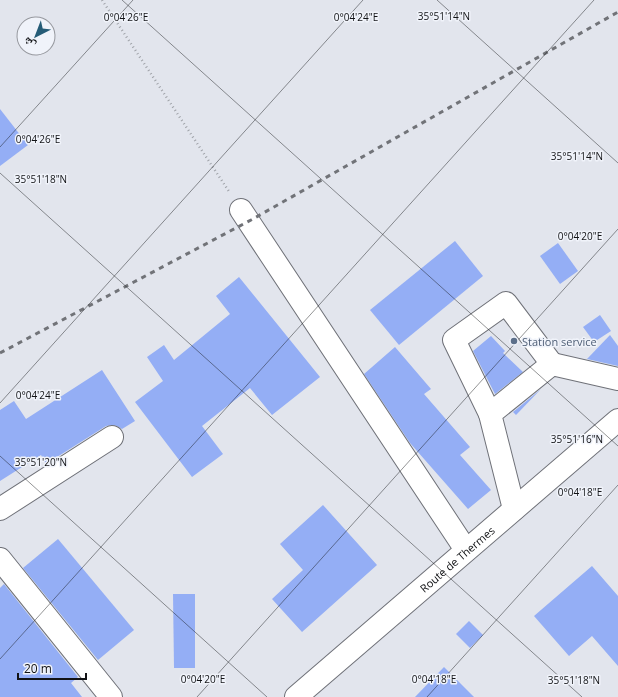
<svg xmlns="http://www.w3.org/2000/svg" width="618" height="697" font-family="'Open Sans','Noto Naskh Arabic',sans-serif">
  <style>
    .building { fill: #94aef5 }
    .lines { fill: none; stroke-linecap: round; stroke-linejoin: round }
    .minor-casing { stroke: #6f7178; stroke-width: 24 }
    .major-casing { stroke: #6f7178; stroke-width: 24 }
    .path { stroke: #9fa2a8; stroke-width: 2.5; stroke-dasharray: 1 3; stroke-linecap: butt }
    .minor { stroke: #fff; stroke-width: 22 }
    .major { stroke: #fff; stroke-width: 22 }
    .rail { stroke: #717378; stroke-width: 3; stroke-dasharray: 5 5; stroke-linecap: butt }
    .ticks { fill: none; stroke: #121316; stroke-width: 1; stroke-opacity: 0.45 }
    .service-dot { fill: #5c6f8a; stroke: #f0f3fa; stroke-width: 1.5 }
    .labels { text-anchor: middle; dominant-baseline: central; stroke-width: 3; stroke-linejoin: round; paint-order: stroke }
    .service-label { font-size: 11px; fill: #4e5e75; stroke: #f0f3fa; text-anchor: start }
    .street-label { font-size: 11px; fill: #121316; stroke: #f0f3fa }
    .ticks-label { font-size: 10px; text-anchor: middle; fill: #121316; stroke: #f0f3fa; stroke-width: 3; stroke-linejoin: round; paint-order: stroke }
  </style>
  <rect width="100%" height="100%" fill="#e2e5ed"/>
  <g class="building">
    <polygon points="0,109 28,145 0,166"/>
    <polygon points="455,241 483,276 399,345 370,310"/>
    <polygon points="558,243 578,271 560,284 540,256"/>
    <polygon points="239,277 320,377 272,415 250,388 202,426 223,454 192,477 135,402 163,381 147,357 164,345 174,360 230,314 216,296"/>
    <polygon points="600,315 611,331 594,342 583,327"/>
    <polygon points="610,335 618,346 618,366 587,359"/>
    <polygon points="491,336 505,351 503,353 523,372 495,394 473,351"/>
    <polygon points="395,347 431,389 424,394 470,447 460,455 491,490 468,509 410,443 364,374"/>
    <polygon points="102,370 135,421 122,429 117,426 112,425 106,426 46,464 41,455 0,481 0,410 14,401 26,419"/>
    <polygon points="541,389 516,415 513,412"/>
    <polygon points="323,505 377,565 302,632 272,599 303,570 280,544"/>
    <polygon points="58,539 134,630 98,660 23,568"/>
    <polygon points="592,566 618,596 618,666 592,636 569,656 534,616"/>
    <polygon points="4,584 78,677 71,683 82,697 0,697 0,588"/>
    <polygon points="173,594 195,594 195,668 174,668"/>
    <polygon points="469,621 483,635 470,648 456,634"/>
    <polygon points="444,667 474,697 415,697"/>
  </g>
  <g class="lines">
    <g class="minor-casing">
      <g id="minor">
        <polyline points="241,210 466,550"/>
        <polyline points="490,414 454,340 506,303 552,364"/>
        <polyline points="0,509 112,437"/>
        <polyline points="514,509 490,414 552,364 618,379"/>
        <polyline points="0,559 111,697"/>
      </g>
    </g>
    <g class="major-casing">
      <g id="major">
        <path id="s1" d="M 296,697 L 618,420"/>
      </g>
    </g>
    <polyline class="path" points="102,0 230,193"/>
    <use href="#minor" class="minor"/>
    <use href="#major" class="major"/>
    <polyline class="rail" points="0,353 251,220 618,12"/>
  </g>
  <path class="ticks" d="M 122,0 L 618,446M 437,0 L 618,163M 0,147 L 133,0M 0,173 L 582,697M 0,403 L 363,0M 0,456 L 267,697M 0,659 L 594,0M 197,697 L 618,229M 427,697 L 618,485"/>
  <circle class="service-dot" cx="514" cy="341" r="4"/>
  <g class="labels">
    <g class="service-label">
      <text x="522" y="341">Station service</text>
    </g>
    <g class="street-label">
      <text stroke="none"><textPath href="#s1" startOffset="212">Route de Thermes</textPath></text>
    </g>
  </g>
  <g class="ticks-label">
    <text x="444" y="20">35°51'14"N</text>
    <text x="126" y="21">0°04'26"E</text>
    <text x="356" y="21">0°04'24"E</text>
    <text x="38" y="143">0°04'26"E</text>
    <text x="577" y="160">35°51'14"N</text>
    <text x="41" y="183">35°51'18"N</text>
    <text x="580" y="240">0°04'20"E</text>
    <text x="38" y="399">0°04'24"E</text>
    <text x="577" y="443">35°51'16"N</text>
    <text x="41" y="466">35°51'20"N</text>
    <text x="580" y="496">0°04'18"E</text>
    <text x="203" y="683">0°04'20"E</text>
    <text x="434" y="683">0°04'18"E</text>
    <text x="574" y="684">35°51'18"N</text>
  </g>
  <g transform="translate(36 36) rotate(222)"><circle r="19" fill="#f0f3fa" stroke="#97999f"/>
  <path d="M0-3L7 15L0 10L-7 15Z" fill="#255c77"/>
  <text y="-6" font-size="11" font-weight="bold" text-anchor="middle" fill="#121316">ش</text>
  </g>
  <path d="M18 673v6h68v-6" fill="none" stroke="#121316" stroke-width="2"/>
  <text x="24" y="673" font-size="12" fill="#121316" stroke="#f0f3fa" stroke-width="3" paint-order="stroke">20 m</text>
</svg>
